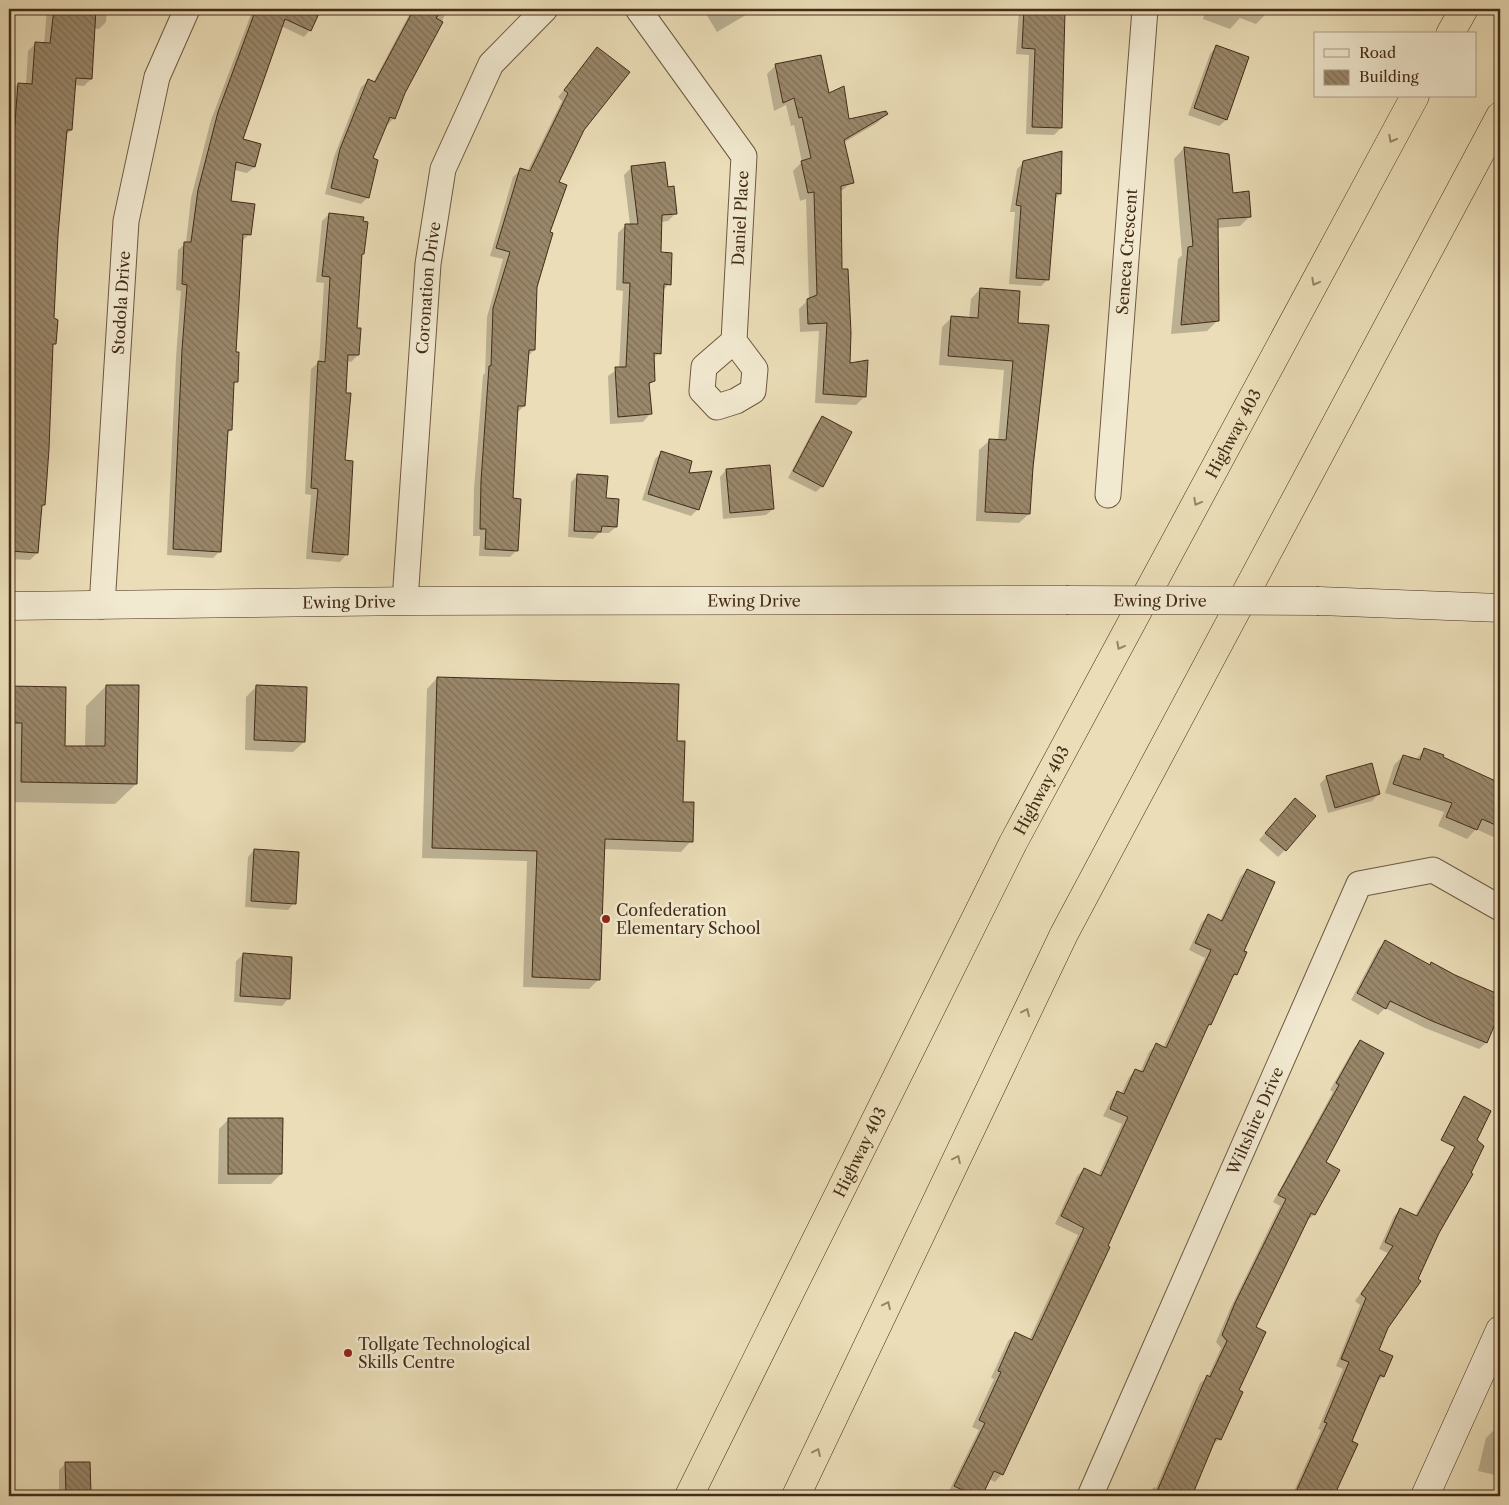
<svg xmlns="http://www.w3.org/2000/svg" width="1509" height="1505" font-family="'Libre Caslon Text',serif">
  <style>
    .shadow { fill: #0003 }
    .building { fill: url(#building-back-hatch); stroke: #442c18 }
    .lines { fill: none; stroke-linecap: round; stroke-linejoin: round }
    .street-casing { stroke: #6e5840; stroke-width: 27 }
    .secondary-casing { stroke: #442c18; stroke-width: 29 }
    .highway-casing { stroke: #442c18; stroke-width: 29 }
    .street { stroke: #f1e9d0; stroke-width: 25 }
    .secondary { stroke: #f1e9d0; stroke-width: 28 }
    .highway { stroke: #eaddb7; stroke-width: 28 }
    .secondary-bridge-casing { stroke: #442c18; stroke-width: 29; stroke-linecap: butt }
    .secondary-bridge { stroke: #f1e9d0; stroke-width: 28 }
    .oneway { stroke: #978468 }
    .poi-dot { fill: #8f2418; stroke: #f1e9d0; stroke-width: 2 }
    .labels { text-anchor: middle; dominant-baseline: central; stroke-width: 5; stroke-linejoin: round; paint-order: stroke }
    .street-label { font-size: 16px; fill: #442c18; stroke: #f1e9d0 }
    .poi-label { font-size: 16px; fill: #442c18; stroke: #f1e9d0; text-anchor: start }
  </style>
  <defs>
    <pattern id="building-back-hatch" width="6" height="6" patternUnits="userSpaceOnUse" patternTransform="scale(1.25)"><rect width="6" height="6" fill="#9a886b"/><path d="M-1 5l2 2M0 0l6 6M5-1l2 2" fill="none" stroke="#7f6f57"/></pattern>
  </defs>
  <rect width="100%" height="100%" fill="#eaddb7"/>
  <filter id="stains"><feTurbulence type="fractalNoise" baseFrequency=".004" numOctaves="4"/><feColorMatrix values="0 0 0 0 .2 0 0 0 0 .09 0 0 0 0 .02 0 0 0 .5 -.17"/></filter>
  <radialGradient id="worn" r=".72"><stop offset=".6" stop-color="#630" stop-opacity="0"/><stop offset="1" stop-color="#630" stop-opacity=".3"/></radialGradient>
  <g class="shadow">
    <polygon points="47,9 107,9 106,22 99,29 94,29 91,79 84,86 74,85 71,130 65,136 57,235 53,319 55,343 51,347 44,504 40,508 37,553 30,560 9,559 9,129 11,91 18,84 26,84 28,51 35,44 44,44"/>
    <polygon points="253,9 320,9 310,30 304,37 281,26 241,139 254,167 247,173 234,170 230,202 250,234 242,241 235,353 236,382 233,385 231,430 226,435 220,551 213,558 167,555 176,357 181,291 176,290 178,250 186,243 191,198 211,120"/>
    <polygon points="412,9 448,9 404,93 394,118 387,125 385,124 371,159 368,197 361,204 325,194 334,157 361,87 368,81 373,83"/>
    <polygon points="703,9 756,9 717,32"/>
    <polygon points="1019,9 1062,9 1061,128 1054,135 1026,134 1029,55 1016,54"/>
    <polygon points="1206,9 1267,9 1264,16 1256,24 1240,18 1230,29 1203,19"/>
    <polygon points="1216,47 1248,58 1226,120 1219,126 1188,115 1210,54"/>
    <polygon points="597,49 583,129 557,183 536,287 534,350 528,356 524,406 516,414 511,499 517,550 510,557 479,556 480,536 473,536 474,489 483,375 485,373 487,317 503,259 490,256 513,177 521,169 527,172 562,101 558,97"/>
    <polygon points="775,66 828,95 848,120 886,114 877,123 843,143 852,182 840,192 840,271 848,365 865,396 856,405 815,403 819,331 800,332 799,309 809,299 806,199 800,201 793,171 802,162 794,125 791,126 786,105 774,111 767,74"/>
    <polygon points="1184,148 1232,194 1250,216 1240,226 1217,228 1217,321 1207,331 1171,334 1178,259 1182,255 1174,159"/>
    <polygon points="1060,153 1060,194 1054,200 1048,279 1041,286 1009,284 1015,212 1010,212 1017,169 1024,162"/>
    <polygon points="632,167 667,189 676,213 668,221 661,222 660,254 669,284 662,291 659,353 653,359 653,381 648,386 650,414 643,422 610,424 608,376 619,368 623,291 616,290 618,233 626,225 630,225 624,175"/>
    <polygon points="329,214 363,253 360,256 355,329 358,355 351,362 347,361 343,462 346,555 340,562 306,559 311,495 305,494 311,369 319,362 324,283 316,282 322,221"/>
    <polygon points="980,289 1016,324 1047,327 1029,514 1019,523 976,521 979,450 989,441 998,441 1004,370 939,365 942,327 951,318 969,319 971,299"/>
    <polygon points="822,418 822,486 816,492 788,478 816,424"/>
    <polygon points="661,453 687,474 698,509 691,516 642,500 655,459"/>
    <polygon points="726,470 773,509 766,515 723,519 720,477"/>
    <polygon points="577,476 605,499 616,527 609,533 599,533 593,539 568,537 571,482"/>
    <polygon points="437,678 675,742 681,803 691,841 681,852 603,849 599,979 589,989 523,987 527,861 422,858 427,689"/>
    <polygon points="106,686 136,784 115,804 9,802 9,688 65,688 64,747 85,747 86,706"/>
    <polygon points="257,686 304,742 293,752 245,750 246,697"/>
    <polygon points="1424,750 1500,784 1500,840 1476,829 1467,839 1438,826 1444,812 1385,793 1394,765 1403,756 1415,760"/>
    <polygon points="1326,777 1379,794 1372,801 1328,813 1320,784"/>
    <polygon points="1289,806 1285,850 1278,857 1259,840"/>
    <polygon points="254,850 294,903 288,910 245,907 248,857"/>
    <polygon points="1247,870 1242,951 1236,974 1229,981 1210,1024 1206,1028 1042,1391 1002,1474 995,1482 989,1479 980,1496 954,1496 948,1493 979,1430 972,1427 994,1379 991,1378 1008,1341 1015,1334 1029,1340 1078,1235 1055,1224 1077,1176 1084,1169 1098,1176 1122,1124 1103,1116 1111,1100 1118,1093 1121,1094 1129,1077 1136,1070 1140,1072 1149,1052 1156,1045 1163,1048 1205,958 1189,950 1201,923 1208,916 1220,921 1240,877"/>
    <polygon points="1385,942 1429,966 1431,964 1454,977 1500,996 1500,1009 1486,1043 1479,1049 1425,1028 1385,1008 1378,1015 1351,1000 1378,949"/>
    <polygon points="243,955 291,958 288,999 282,1006 234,1002 236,961"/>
    <polygon points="1360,1041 1324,1163 1338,1170 1314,1215 1306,1221 1254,1328 1237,1391 1220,1439 1212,1445 1189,1496 1146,1496 1154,1487 1156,1488 1200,1383 1208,1377 1221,1348 1216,1342 1229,1311 1280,1206 1273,1202 1333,1092 1330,1090 1354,1048"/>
    <polygon points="229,1119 281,1174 271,1184 218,1184 219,1129"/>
    <polygon points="1449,1161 1438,1232 1387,1327 1378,1351 1383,1376 1376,1383 1351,1442 1336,1489 1329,1496 1289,1496 1294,1491 1321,1430 1318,1429 1343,1369 1336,1366 1360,1305 1355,1301 1388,1253 1379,1249 1394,1216 1400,1210 1415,1216 1442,1167"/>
    <polygon points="9,1358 15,1358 14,1496 9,1496"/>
    <polygon points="1493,1431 1500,1433 1500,1476 1478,1471 1486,1438"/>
    <polygon points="66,1463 89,1493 86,1496 59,1496 59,1470"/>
  </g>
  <g class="building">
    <polygon points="54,9 96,9 92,79 76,78 72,130 67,130 58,235 54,318 58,320 56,344 53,344 49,449 45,505 42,505 38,553 9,551 9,135 14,135 18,83 32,84 35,42 50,43"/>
    <polygon points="256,9 321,9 311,31 285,19 243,139 261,144 255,167 236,162 231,201 255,204 251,235 243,234 236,352 239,352 238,382 234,382 232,430 228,430 221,552 173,549 182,350 187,285 182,284 184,242 191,242 198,190 218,112"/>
    <polygon points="414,9 444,9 436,18 443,22 405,93 395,119 390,117 373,158 378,160 369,198 331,188 340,149 368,79 375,82"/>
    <polygon points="1024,9 1065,11 1062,128 1032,127 1035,49 1022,48"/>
    <polygon points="1216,45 1249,57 1227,120 1194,108"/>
    <polygon points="597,47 630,72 584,130 559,182 567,185 550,232 553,233 537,287 535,350 529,350 525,406 518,406 513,498 521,499 518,551 485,549 486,529 480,529 481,481 489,366 491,366 493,308 510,252 496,248 520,168 530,171 568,93 564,90"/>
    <polygon points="821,55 829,93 844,86 849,119 886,111 888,114 844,140 854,183 841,186 842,269 848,269 851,333 850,363 868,360 866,397 823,394 827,323 808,324 807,299 817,295 814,192 808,193 801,161 811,158 802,117 799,118 794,98 783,103 775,64"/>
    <polygon points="1184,147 1229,154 1233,193 1249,191 1251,217 1218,219 1219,321 1181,325 1188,247 1193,246"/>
    <polygon points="1062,151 1061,194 1056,193 1049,280 1016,278 1021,206 1016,205 1023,161"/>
    <polygon points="665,162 668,187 674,186 677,214 662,215 661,252 672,253 671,285 664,284 661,354 654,353 655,381 649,383 652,414 618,417 615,367 626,367 630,283 623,283 625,224 638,224 631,166"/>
    <polygon points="329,213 364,217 363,221 368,222 364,254 362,254 357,328 361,328 359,355 348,355 346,393 351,393 345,460 353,461 348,555 312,552 318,489 311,488 318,361 325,362 330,277 322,276"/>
    <polygon points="980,288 1020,291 1018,323 1049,325 1033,467 1030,514 985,512 989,439 1006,440 1013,361 948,356 951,316 978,318"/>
    <polygon points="822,416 852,432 823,487 793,471"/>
    <polygon points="661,451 692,461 689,473 712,471 699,510 648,494"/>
    <polygon points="770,465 774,509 730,513 726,469"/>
    <polygon points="577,474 608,476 606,498 619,499 617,527 602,526 601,532 574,531"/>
    <polygon points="437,677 679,684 677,741 685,741 683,802 694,802 693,842 605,839 600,980 532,977 537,851 432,848"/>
    <polygon points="106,685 139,685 137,784 21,782 22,723 9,723 9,686 66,687 65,746 105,746"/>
    <polygon points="256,685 307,687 305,742 254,740"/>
    <polygon points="1424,748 1444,755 1443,757 1500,783 1500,827 1482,819 1477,830 1446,817 1452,803 1393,784 1403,755 1420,760"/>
    <polygon points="1372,763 1380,794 1335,808 1326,776"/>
    <polygon points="1295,798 1316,816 1286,851 1265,833"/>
    <polygon points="254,849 299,852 296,904 251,901"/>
    <polygon points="1247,869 1275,882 1244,951 1247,952 1237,975 1234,974 1211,1025 1209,1024 1108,1246 1110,1247 1003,1475 994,1471 982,1496 975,1496 954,1486 985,1423 979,1420 1001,1372 998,1371 1015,1332 1032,1340 1084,1228 1061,1216 1084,1168 1101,1176 1128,1117 1110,1109 1117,1091 1124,1094 1135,1069 1143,1072 1156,1043 1166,1048 1211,950 1195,943 1208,914 1222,921"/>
    <polygon points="1385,940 1430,965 1431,962 1455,975 1500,995 1500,1012 1487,1043 1432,1021 1390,1001 1386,1009 1357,993"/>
    <polygon points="243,953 292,957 290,999 240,996"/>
    <polygon points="1360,1040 1384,1053 1326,1162 1340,1170 1315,1215 1311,1213 1256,1327 1266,1332 1239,1390 1243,1392 1221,1440 1216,1438 1192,1496 1155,1496 1207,1375 1210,1377 1227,1341 1222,1335 1235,1303 1286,1199 1278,1195 1339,1085 1336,1083"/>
    <polygon points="1464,1096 1491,1111 1477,1140 1484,1146 1471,1173 1473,1174 1439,1233 1418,1279 1421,1281 1388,1328 1379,1350 1393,1356 1384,1377 1380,1375 1352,1441 1358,1444 1334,1496 1294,1496 1327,1423 1324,1422 1349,1362 1341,1359 1366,1298 1361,1294 1393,1246 1385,1242 1400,1208 1417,1216 1455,1147 1441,1140"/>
    <polygon points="228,1118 283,1118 282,1174 228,1174"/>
    <polygon points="65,1462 90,1462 91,1494 66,1494"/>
  </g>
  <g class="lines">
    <g class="street-casing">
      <g id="street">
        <polyline points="638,9 744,156 734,341 755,369 753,391 736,401 717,407 702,391 704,367 734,341"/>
        <path id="s1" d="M 1108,495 L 1145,9"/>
        <path id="s2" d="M 405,601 L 428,264 L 443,169 L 491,64 L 545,9"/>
        <path id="s3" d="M 102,606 L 126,221 L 157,77 L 187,9"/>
        <path id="s4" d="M 1090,1496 L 1359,884 L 1433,870 L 1500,908"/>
      </g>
    </g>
    <g class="secondary-casing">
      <g id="secondary">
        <polyline points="1319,601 1500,608"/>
        <path id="s5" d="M 9,606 L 416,601 L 1066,600"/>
        <polyline points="1425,1496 1500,1330"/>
      </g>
    </g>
    <g class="highway-casing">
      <g id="highway">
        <polyline points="1450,34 1464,9"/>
        <path id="s6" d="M 689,1496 L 1013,843 L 1415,96"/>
        <polyline points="796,1496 1064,934 1500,116"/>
      </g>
    </g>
    <use href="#street" class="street"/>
    <use href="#secondary" class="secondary"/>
    <use href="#highway" class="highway"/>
    <g class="secondary-bridge-casing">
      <g id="secondary-bridge">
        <path id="s7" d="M 1066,600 L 1319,601"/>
      </g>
    </g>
    <use href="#secondary-bridge" class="secondary-bridge"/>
  </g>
  <defs><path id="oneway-chevron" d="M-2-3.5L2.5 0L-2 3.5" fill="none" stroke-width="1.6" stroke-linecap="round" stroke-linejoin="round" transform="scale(1.25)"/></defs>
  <g class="oneway">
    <use href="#oneway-chevron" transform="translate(1392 139) rotate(118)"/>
    <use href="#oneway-chevron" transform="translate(1315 282) rotate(118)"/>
    <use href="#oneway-chevron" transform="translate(1197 502) rotate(118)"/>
    <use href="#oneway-chevron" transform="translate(1120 646) rotate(118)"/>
    <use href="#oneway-chevron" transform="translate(1026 1012) rotate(-65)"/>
    <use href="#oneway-chevron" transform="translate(957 1159) rotate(-65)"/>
    <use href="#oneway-chevron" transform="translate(887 1305) rotate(-65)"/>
    <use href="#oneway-chevron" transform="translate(817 1452) rotate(-65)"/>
  </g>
  <g class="poi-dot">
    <circle cx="606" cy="919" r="5"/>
    <circle cx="348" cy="1353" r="5"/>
  </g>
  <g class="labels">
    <g class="street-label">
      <text transform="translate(740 218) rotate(-87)">Daniel Place</text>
      <text stroke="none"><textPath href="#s1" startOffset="244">Seneca Crescent</textPath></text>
      <text stroke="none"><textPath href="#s2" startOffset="314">Coronation Drive</textPath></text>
      <text stroke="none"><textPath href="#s3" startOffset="304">Stodola Drive</textPath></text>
      <text stroke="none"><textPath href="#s6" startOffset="1194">Highway 403</textPath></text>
      <text stroke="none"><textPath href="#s7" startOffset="94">Ewing Drive</textPath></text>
      <text stroke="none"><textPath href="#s5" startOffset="745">Ewing Drive</textPath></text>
      <text stroke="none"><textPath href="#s5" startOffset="340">Ewing Drive</textPath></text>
      <text stroke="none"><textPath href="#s6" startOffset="789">Highway 403</textPath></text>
      <text stroke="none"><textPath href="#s4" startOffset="410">Wiltshire Drive</textPath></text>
      <text stroke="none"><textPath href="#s6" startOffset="384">Highway 403</textPath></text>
    </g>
    <g class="poi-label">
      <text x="616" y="910">Confederation<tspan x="616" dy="18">Elementary School</tspan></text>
      <text x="358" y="1344">Tollgate Technological<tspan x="358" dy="18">Skills Centre</tspan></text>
    </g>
  </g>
  <rect width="1509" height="1505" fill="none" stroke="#eaddb7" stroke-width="30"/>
  <rect x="10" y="10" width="1489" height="1485" fill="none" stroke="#442c18" stroke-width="2.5"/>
  <rect x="15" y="15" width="1479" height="1475" fill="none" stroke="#442c18"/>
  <rect x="1314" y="32" width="162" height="65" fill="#f1e9d0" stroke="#ac9d86"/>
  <rect x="1324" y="49" width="25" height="8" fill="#f1e9d0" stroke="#ac9d86"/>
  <text x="1359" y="58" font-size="15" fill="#442c18">Road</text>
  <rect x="1324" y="70" width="25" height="15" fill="url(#building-back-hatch)" stroke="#ac9d86"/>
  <text x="1359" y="82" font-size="15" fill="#442c18">Building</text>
  <rect width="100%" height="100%" filter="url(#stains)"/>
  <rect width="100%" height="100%" fill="url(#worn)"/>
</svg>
